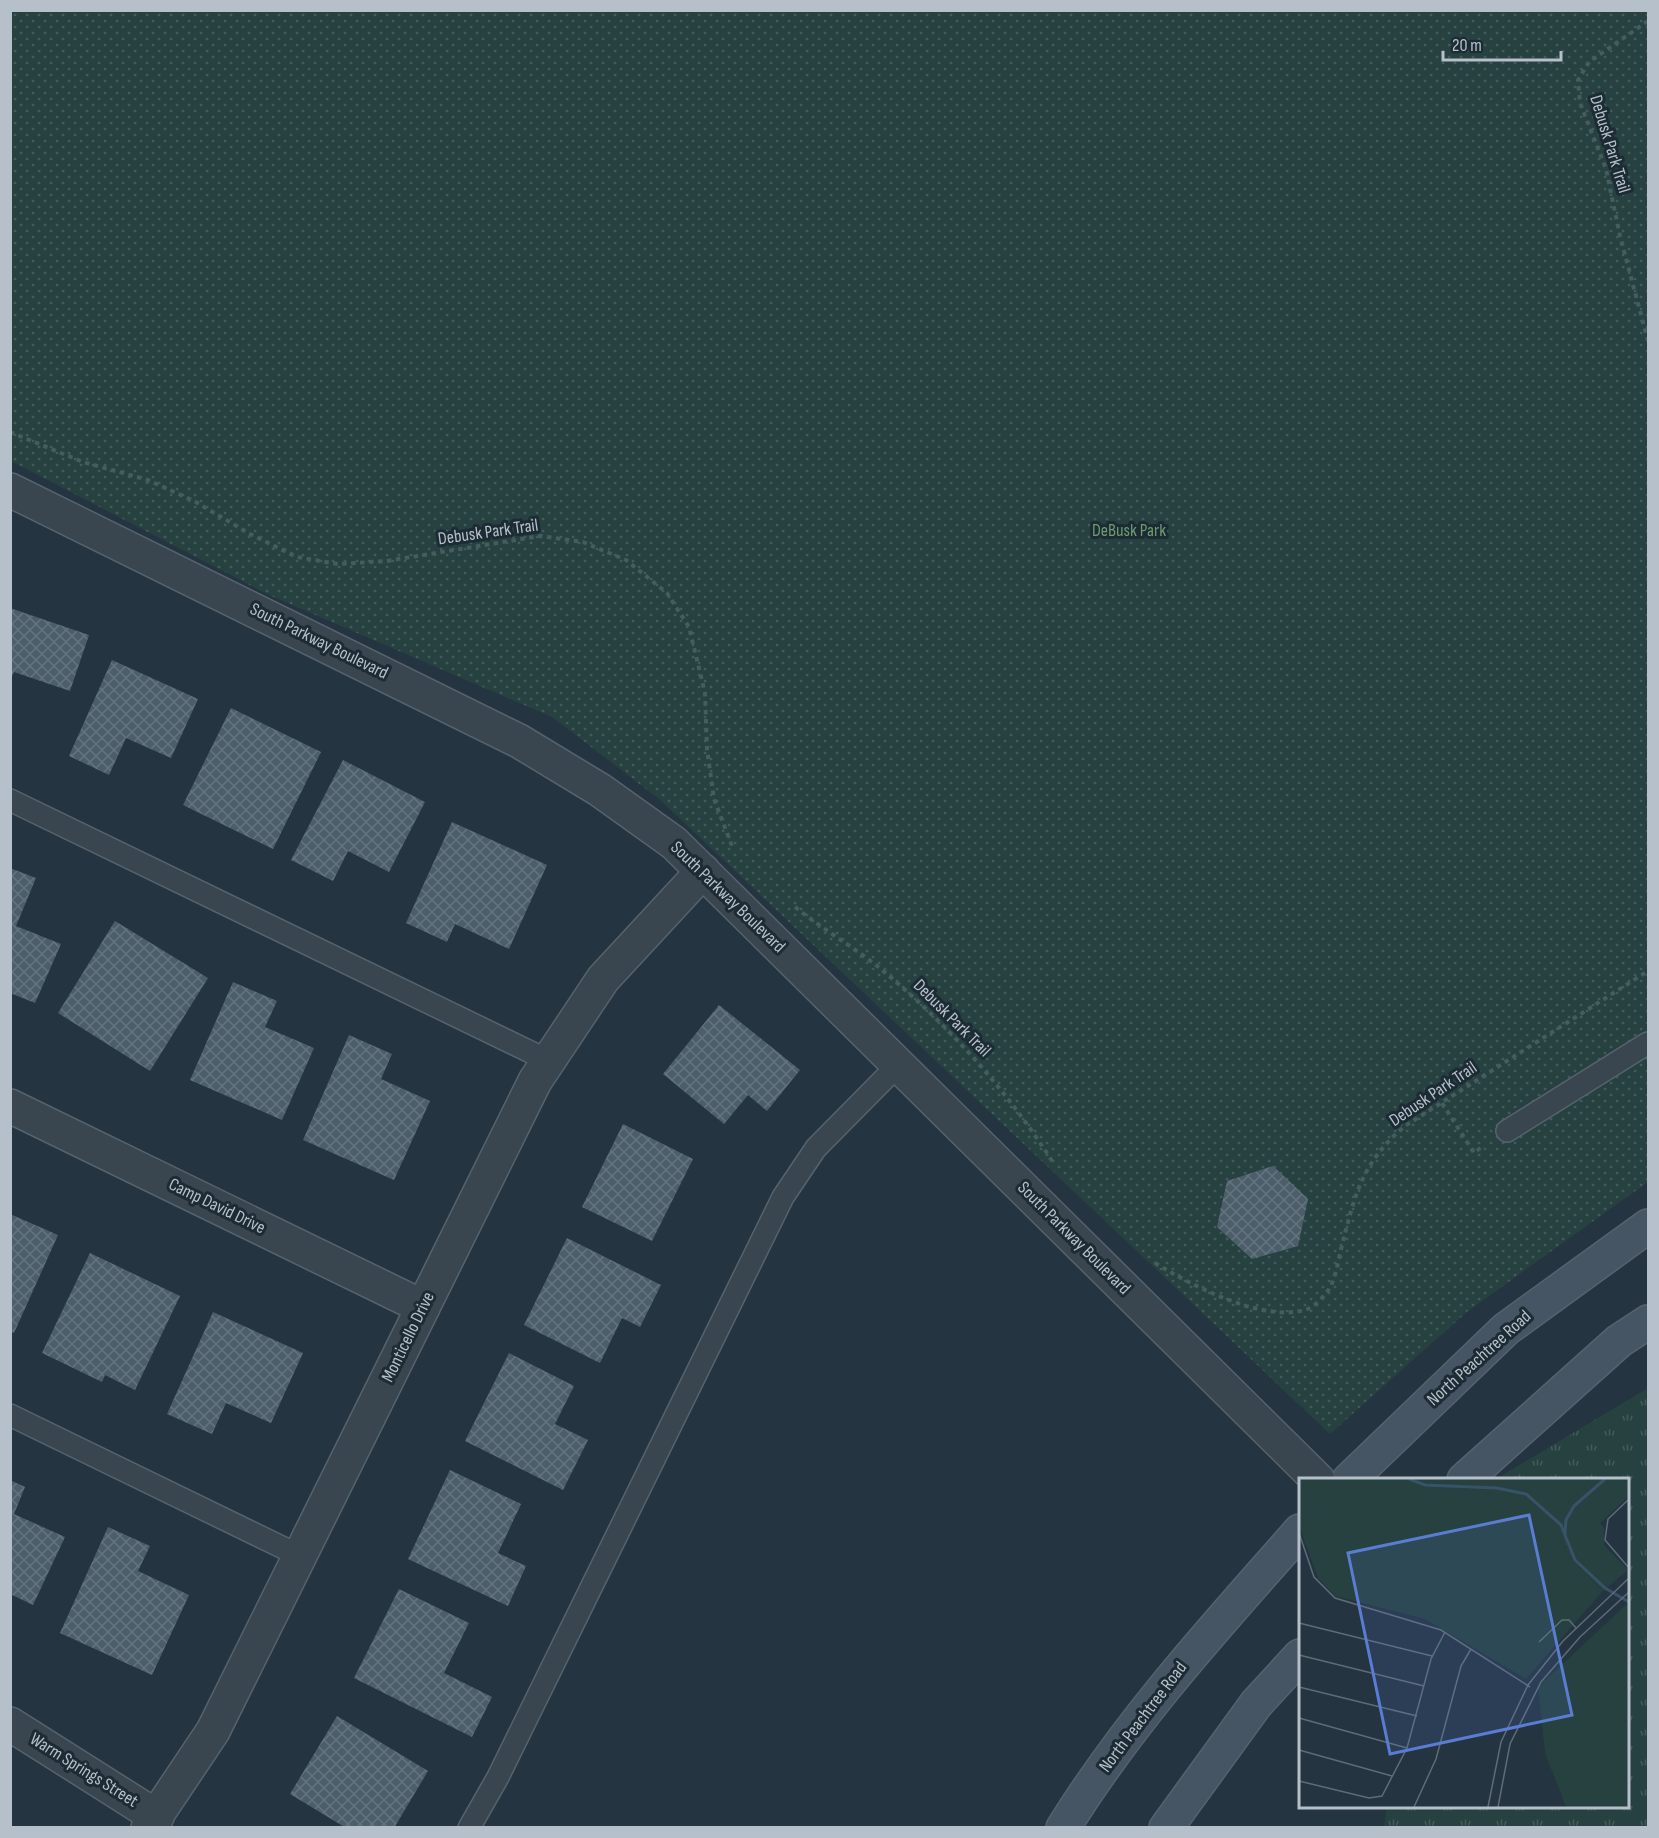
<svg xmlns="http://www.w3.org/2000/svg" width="1659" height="1838" font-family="'Sofia Sans Condensed',sans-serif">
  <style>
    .grass { fill: url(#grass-tufts) }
    .park { fill: url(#park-dots) }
    .building { fill: url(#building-cross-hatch) }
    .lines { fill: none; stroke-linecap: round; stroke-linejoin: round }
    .service-casing { stroke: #56636d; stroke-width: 24 }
    .minor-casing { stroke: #56636d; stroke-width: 36 }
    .tertiary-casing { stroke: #56636d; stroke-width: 36 }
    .secondary-casing { stroke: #56636d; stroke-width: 36 }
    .path { stroke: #455d5c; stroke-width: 4; stroke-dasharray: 4.5 4.5; stroke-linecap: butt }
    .service { stroke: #394650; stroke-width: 21 }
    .minor { stroke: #394650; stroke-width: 33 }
    .tertiary { stroke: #394650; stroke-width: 33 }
    .secondary { stroke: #465563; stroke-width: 33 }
    .labels { text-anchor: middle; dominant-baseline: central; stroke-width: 6; stroke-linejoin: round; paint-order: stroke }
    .street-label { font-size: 18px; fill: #b5c0ca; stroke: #1d2b35 }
    .park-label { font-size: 18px; fill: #6c9c70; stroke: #1d2b35 }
    .inset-river { fill: none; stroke: #385367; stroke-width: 3 }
    .inset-road { fill: none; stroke: #5e6c77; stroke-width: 1.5 }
    .view { fill: #5a7cd2; fill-opacity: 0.15; stroke: #5a7cd2; stroke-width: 3 }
    .inset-edge { fill: none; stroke: #b5c0ca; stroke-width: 3 }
  </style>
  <defs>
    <pattern id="grass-tufts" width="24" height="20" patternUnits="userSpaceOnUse" patternTransform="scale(1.5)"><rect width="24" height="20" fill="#264140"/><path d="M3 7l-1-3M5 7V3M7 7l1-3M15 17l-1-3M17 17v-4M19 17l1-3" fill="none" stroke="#435b5a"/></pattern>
    <pattern id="park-dots" width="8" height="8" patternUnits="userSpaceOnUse" patternTransform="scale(1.5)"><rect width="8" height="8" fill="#264140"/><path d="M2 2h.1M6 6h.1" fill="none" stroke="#435b5a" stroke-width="1.8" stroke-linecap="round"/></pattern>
    <pattern id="building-cross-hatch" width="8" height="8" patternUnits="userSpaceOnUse" patternTransform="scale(1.5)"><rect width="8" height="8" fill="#4d5e6b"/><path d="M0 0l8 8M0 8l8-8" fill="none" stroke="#64737f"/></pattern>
  </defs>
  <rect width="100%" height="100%" fill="#243440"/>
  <polygon class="grass" points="1648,1388 1648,1827 1384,1827 1387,1807 1628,1806 1628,1480 1496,1479"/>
  <polygon class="park" points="10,11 1648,11 1648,1182 1468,1311 1330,1434 659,799 552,717 269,595 11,461"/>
  <g class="building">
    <polygon points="10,608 89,635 70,691 14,672 10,681"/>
    <polygon points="112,660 198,699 171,758 126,738 109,775 69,756"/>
    <polygon points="231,708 321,752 273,849 183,805"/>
    <polygon points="343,760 425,802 389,872 348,851 333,881 291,860"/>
    <polygon points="452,822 547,865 509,949 455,924 447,942 406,923"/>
    <polygon points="10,868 36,878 16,926 61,944 35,1003 10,993"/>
    <polygon points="115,921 208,978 150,1071 58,1013"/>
    <polygon points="233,982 277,1001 265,1027 314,1048 282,1120 190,1080"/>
    <polygon points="719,1005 800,1070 767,1111 748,1095 724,1124 663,1074"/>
    <polygon points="349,1035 392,1054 381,1079 430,1101 394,1180 303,1140"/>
    <polygon points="623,1124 693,1159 652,1241 582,1207"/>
    <polygon points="1273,1166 1308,1199 1298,1246 1252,1259 1217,1227 1227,1181"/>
    <polygon points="10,1214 58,1235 14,1333 10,1331"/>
    <polygon points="567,1238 661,1285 640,1327 622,1318 600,1363 524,1325"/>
    <polygon points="90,1253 180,1296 135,1390 105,1375 102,1382 42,1353"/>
    <polygon points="213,1312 303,1353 271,1423 226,1403 212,1434 167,1414"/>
    <polygon points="509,1353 574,1386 555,1424 588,1440 563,1490 465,1441"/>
    <polygon points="450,1470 521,1504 498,1553 526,1566 508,1606 408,1559"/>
    <polygon points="10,1480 25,1487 14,1514 65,1537 33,1605 10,1594"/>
    <polygon points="108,1527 150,1546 138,1571 189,1595 152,1675 60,1633"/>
    <polygon points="399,1589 469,1623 444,1673 492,1697 472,1737 354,1678"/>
    <polygon points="337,1716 428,1771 394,1828 346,1828 290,1794"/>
  </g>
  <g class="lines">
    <g class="service-casing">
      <g id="service">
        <polyline points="10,800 547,1060"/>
        <polyline points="1507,1131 1648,1043"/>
        <polyline points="10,1415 300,1556"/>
        <polyline points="469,1828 498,1777 783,1197 816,1148 899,1064"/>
      </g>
    </g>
    <g class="minor-casing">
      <g id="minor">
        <polyline points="10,1106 423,1307"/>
        <polyline points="10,1724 157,1817"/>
        <polyline points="148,1828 213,1731 535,1081 603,979 703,871"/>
      </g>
    </g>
    <g class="tertiary-casing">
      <polyline id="tertiary" points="10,490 519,741 600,790 674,843 1318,1480"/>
    </g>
    <g class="secondary-casing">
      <g id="secondary">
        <polyline points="1349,1480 1506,1329 1648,1226"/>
        <polyline points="1464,1480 1619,1341 1648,1322"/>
        <path d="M 1063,1828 C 1130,1720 1217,1625 1300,1531"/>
        <polyline points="1166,1828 1256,1704 1300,1656"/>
      </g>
    </g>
    <g class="path">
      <polyline points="1648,21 1589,62 1578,80 1580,103 1606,169 1620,236 1648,341"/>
      <polyline points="10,432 83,462 148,480 194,501 250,534 297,557 338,564 387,561 540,536 583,542 626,560 667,593 689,627 705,693 707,749 714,799 732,846"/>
      <path d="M 795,907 C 825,931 859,950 888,975 C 953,1030 1008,1092 1054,1164"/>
      <polyline points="1442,1103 1474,1153 1483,1146"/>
      <path d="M 1155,1263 C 1191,1285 1268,1326 1310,1308 C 1315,1306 1323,1297 1327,1292 C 1335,1282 1338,1262 1341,1249 C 1355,1195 1361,1163 1405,1126 L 1648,971"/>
    </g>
    <use href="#service" class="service"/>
    <use href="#minor" class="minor"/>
    <use href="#tertiary" class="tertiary"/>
    <use href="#secondary" class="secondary"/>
  </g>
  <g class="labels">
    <g class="street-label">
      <text transform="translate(1610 144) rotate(73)">Debusk Park Trail</text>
      <text transform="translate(488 532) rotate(-8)">Debusk Park Trail</text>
      <text transform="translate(319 641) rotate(26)">South Parkway Boulevard</text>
      <text transform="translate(728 897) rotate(44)">South Parkway Boulevard</text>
      <text transform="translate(952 1018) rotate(45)">Debusk Park Trail</text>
      <text transform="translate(1433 1094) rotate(-34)">Debusk Park Trail</text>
      <text transform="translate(217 1206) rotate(26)">Camp David Drive</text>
      <text transform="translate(1074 1238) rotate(45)">South Parkway Boulevard</text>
      <text transform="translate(408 1337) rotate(-64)">Monticello Drive</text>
      <text transform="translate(1479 1358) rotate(-42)">North Peachtree Road</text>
      <text transform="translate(1143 1717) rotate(-53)">North Peachtree Road</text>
      <text transform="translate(84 1770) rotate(32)">Warm Springs Street</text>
    </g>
    <g class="park-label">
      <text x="1129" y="530">DeBusk Park</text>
    </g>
  </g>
  <g transform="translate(1299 1478)">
    <rect width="330" height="330" fill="#243440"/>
    <path d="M 292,1 L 330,1 L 330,18 L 301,45 L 305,50 L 305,67 L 329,92 L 304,113 L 267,75 L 261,59 L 261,33 ZM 330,124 L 330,329 L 267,329 L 246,275 L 239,209 Z" fill="#264140"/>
    <path d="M 0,1 L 292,1 L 261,33 L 261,59 L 267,75 L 304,113 L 227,201 L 126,141 L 36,118 L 19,100 L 0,48 Z" fill="#264140"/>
    <path class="inset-river" d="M 110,1 L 126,7 L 198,10 L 227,16 L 262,47 L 266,57M 306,1 L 275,28 L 267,42 L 266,57 L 276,82 L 306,110 L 330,124"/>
    <path class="inset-road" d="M 330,21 L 309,41 L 306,62 L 330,90M 0,55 L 15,99 L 36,120 L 142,152 L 231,209M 0,145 L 133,178M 240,164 L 263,142 L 270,142 L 277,150M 0,177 L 125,208M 0,209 L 118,238M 0,240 L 108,270M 0,272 L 93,298M 0,303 L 70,320 L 83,318 L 108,270 L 132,181 L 146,154M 115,329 L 137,281 L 162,188 L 172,171M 189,329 L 202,264 L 229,207 L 264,163 L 330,100M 199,329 L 211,266 L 242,204 L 281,159 L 330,114"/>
    <path class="view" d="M 230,37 L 273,237 L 91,276 L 49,75 Z"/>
    <rect width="330" height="330" class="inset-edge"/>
  </g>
  <rect width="1659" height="1838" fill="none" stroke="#b5c0ca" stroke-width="24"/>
  <path d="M1443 51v9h118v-9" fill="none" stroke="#b5c0ca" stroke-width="3"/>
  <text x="1452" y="51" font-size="18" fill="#b5c0ca" stroke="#1d2b35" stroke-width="4.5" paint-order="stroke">20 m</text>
</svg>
